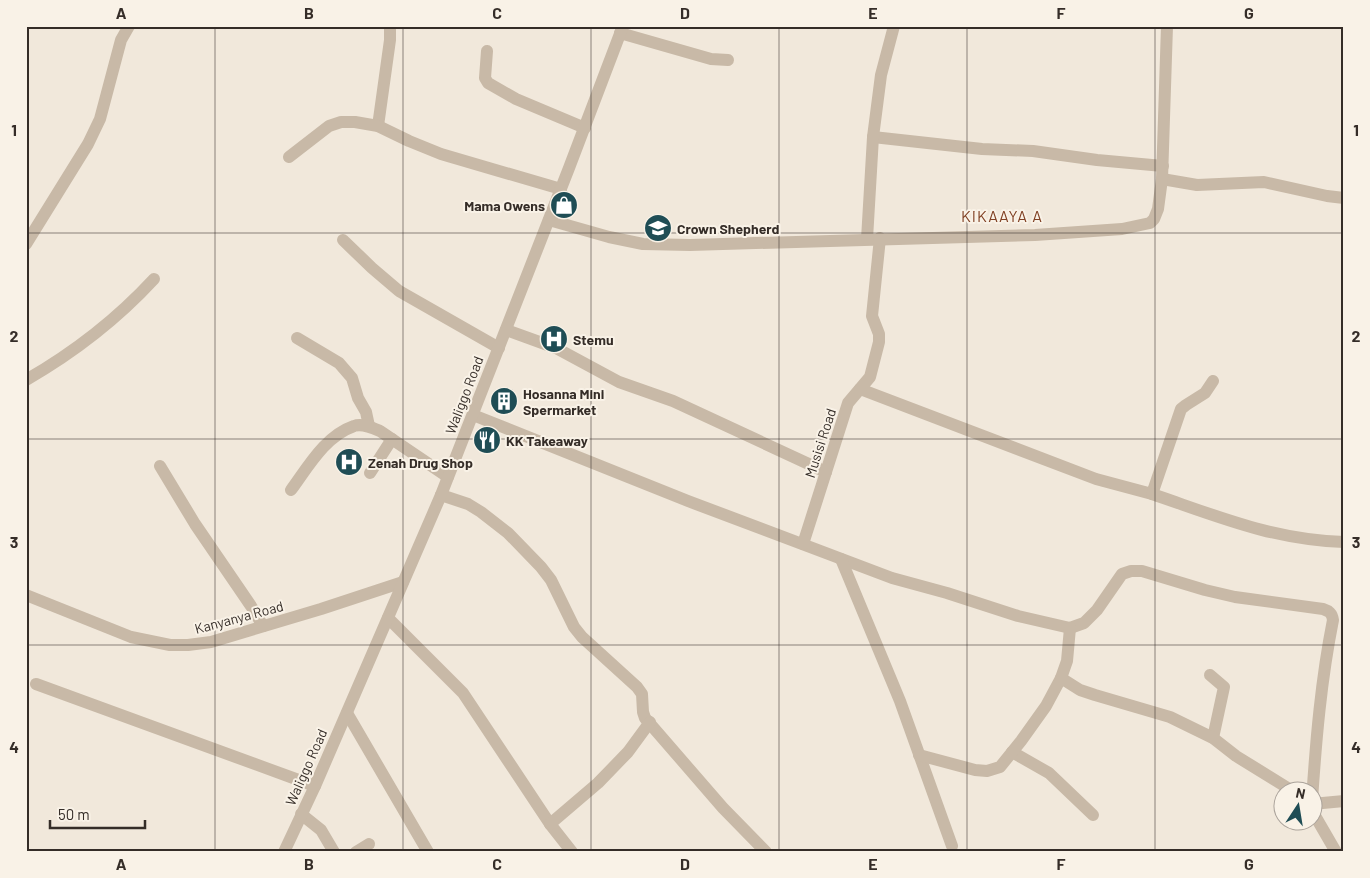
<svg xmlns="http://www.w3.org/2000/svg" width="1370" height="878" font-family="Barlow,sans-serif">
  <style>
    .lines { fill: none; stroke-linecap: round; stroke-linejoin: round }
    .minor { stroke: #c8b9a7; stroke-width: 12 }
    .grid { fill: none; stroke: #352d28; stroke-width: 1; stroke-opacity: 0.55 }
    .labels { text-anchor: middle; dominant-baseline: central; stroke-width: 4; stroke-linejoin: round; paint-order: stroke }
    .poi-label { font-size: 14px; font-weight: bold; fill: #352d28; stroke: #f9f2e7; text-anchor: start }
    .street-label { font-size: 14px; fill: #352d28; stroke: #f9f2e7 }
    .quarter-label { font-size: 16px; letter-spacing: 1px; fill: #814124; stroke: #f9f2e7 }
    .neatline { fill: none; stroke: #352d28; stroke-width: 2 }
    .grid-label { font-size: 16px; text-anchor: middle; font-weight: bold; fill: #352d28 }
  </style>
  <rect width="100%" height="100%" fill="#f1e8db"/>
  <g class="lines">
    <g class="minor">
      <polyline points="620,33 711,59 728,60"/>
      <polyline points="487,51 485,78 488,83 516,99 585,128"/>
      <polyline points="378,126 390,40 390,26"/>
      <polyline points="873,137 982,149 1033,151 1097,160 1163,166"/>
      <polyline points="289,157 329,126 341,122 355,122 378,126 409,141 441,154 561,189"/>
      <polyline points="1162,179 1197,185 1264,182 1327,196 1344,198"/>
      <polyline points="549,220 609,237 643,244 690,245 1035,235 1122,229 1150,223 1154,219 1158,209 1162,179 1167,26"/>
      <polyline points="867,239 873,137 881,75 894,26"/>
      <polyline points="343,240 372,268 399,291 499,348"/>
      <polyline points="26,244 88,144 100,119 121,40 129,26"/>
      <polyline points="506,330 556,348 619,382 673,401 826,472"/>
      <polyline points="297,338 339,363 352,378 358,398 366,412 369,426"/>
      <path d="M 26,380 C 73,353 118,318 154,279"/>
      <polyline points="860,389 1096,479 1152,494 1181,409 1186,405 1205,393 1213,381"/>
      <path d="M 473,415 L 688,501 L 892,578 L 947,593 L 1018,616 L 1070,628 L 1084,623 L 1097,610 L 1122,574 L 1131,571 L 1142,571 L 1205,590 L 1235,597 L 1323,609 C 1329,611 1332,613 1333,620 C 1321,680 1316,740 1312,800"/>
      <polyline points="160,466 195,524 251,606 263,626"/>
      <polyline points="370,473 392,439"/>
      <path d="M 291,490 C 308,467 325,436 354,426 C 362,423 373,428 380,431 L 448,477"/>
      <path d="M 1152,494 C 1217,516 1273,540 1344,542"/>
      <polyline points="441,495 468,504 481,512 508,533 541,567 551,580 574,627 582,637 637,687 642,694 643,712 645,718 723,808 766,852"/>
      <polyline points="803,544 848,403 870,377 879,342 879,334 872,316 880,238"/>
      <polyline points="841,559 900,701 952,846"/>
      <polyline points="26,595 131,637 170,645 188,645 211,642 321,609 403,582"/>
      <polyline points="388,618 463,693 550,824 572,852"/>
      <polyline points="1210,675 1224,687 1213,738"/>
      <polyline points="1061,678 1080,690 1095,695 1170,717 1213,738 1236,756 1291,790"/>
      <polyline points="36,684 315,786"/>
      <polyline points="347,713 428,852"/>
      <polyline points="1012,752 1049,773 1093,815"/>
      <polyline points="919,755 975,770 987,771 1000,767 1021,741 1046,706 1061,678 1067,661 1070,628"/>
      <polyline points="1312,804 1344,801"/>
      <polyline points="1312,806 1314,814 1336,852"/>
      <polyline points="301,814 321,830 334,852"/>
      <polyline points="550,824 598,783 628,752 650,722"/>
      <polyline points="284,852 315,786 441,495 569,168 623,26"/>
      <polyline points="356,852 369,844"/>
    </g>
  </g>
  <path class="grid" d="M 215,26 L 215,852M 403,26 L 403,852M 591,26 L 591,852M 779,26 L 779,852M 967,26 L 967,852M 1155,26 L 1155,852M 26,233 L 1344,233M 26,439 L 1344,439M 26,645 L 1344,645"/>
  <defs>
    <g id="shop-disc" transform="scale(1.4375)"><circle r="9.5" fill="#1f4d55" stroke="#f9f2e7"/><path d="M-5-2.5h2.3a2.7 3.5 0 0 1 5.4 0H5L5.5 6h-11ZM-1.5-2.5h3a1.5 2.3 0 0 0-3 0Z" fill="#fff"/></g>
    <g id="school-disc" transform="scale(1.4375)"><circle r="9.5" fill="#1f4d55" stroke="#f9f2e7"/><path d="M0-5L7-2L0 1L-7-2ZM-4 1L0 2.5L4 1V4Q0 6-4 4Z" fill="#fff"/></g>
    <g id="hospital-disc" transform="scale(1.4375)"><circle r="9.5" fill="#1f4d55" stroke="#f9f2e7"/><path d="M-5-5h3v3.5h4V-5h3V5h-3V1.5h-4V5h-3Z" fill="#fff"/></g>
    <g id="building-disc" transform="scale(1.4375)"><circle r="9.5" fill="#1f4d55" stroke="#f9f2e7"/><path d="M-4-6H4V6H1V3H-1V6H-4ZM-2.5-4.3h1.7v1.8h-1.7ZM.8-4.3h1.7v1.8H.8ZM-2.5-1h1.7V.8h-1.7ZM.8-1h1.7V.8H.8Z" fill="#fff"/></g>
    <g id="restaurant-disc" transform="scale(1.4375)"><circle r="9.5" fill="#1f4d55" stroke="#f9f2e7"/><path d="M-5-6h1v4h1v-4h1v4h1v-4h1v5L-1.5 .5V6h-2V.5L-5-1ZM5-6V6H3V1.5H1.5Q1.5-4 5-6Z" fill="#fff"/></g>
  </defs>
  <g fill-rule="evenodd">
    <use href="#shop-disc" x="564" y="205"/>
    <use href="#school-disc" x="658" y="228"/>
    <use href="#hospital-disc" x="554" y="339"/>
    <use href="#building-disc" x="504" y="401"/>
    <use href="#restaurant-disc" x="487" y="440"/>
    <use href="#hospital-disc" x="349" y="462"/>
  </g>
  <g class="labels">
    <g class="poi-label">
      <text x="545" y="205" text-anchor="end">Mama Owens</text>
      <text x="677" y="228">Crown Shepherd</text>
      <text x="573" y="339">Stemu</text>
      <text x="523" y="393">Hosanna Mini<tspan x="523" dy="16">Spermarket</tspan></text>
      <text x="506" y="440">KK Takeaway</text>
      <text x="368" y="462">Zenah Drug Shop</text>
    </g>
    <g class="street-label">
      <text transform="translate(464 395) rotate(-69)">Waliggo Road</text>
      <text transform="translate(820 443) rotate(-72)">Musisi Road</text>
      <text transform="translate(239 617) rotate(-15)">Kanyanya Road</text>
      <text transform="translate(306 767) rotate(-66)">Waliggo Road</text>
    </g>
    <g class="quarter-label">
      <text x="1002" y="215">KIKAAYA A</text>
    </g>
  </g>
  <rect width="1370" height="878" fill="none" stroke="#f9f2e7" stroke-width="55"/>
  <g transform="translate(1298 806) rotate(12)"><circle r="24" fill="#f9f2e7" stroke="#aba39b"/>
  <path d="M0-4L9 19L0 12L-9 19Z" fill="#1f4d55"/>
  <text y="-8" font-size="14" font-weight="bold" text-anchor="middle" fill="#352d28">N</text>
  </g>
  <path d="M50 820v8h95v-8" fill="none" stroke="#352d28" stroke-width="2.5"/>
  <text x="58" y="820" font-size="15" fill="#352d28" stroke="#f9f2e7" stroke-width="4" paint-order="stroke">50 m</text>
  <rect x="28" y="28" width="1314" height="822" class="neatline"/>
  <g class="grid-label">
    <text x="121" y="19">A</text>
    <text x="309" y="19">B</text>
    <text x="497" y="19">C</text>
    <text x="685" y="19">D</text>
    <text x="873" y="19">E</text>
    <text x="1061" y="19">F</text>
    <text x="1249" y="19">G</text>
    <text x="14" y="136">1</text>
    <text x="1356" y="136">1</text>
    <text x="14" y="342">2</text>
    <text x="1356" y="342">2</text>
    <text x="14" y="548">3</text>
    <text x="1356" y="548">3</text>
    <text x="14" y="753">4</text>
    <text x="1356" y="753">4</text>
    <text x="121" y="870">A</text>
    <text x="309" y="870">B</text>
    <text x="497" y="870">C</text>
    <text x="685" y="870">D</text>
    <text x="873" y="870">E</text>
    <text x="1061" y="870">F</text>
    <text x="1249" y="870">G</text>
  </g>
</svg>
